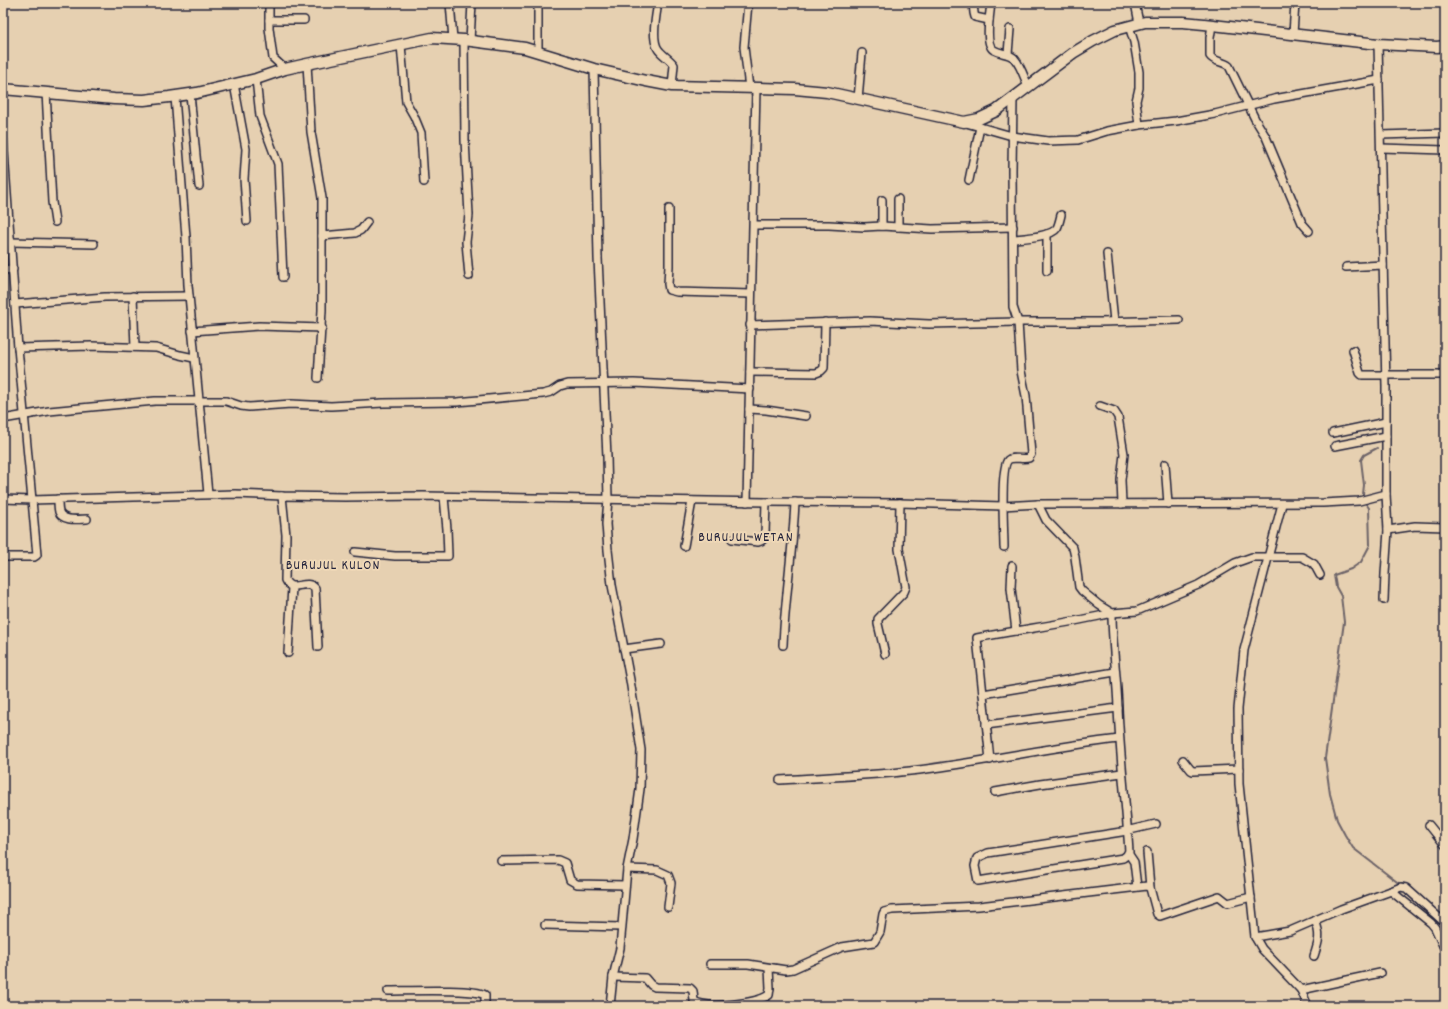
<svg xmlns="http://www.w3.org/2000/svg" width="1448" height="1009" font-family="Dekko,sans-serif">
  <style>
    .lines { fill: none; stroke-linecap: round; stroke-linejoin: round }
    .stream { stroke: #6c6368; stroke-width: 2 }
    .minor-casing { stroke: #22223b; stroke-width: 10 }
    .highway-casing { stroke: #22223b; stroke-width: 13 }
    .minor { stroke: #eed7b6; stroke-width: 7 }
    .highway { stroke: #eed7b6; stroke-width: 10 }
    .labels { text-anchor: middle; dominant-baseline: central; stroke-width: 4; stroke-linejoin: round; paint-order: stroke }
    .quarter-label { font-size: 14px; letter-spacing: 1px; fill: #22223b; stroke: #eed7b6 }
  </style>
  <rect width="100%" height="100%" fill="#e6d0b1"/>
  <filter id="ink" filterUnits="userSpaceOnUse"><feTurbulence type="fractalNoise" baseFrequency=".025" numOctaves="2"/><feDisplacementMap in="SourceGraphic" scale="8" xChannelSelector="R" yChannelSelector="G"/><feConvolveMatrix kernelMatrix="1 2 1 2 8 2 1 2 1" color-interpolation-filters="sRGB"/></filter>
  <g filter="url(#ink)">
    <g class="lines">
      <polyline class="stream" points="1377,448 1364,455 1361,460 1364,485 1363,494 1364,501 1369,508 1370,545 1361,562 1351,569 1334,575 1336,587 1341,596 1344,622 1325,758 1330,794 1337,820 1345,835 1353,848 1401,885"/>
      <g class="minor-casing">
        <g id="minor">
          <polyline points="269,3 269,28 273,58 285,69"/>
          <polyline points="450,3 453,39"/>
          <polyline points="538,3 538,52"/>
          <path d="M 658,3 C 656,15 651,39 658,49 C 662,55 670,59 674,65 L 672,86"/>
          <polyline points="748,3 744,47 749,88"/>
          <polyline points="973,3 974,13 975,17 989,20"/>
          <path d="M 991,3 C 990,14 984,45 994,50 C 1001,54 1009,53 1014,58 C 1021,66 1024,77 1028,86"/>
          <polyline points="1135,3 1139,23"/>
          <polyline points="269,20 304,20"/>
          <path d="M 1212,25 L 1210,38 L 1210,56 C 1214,62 1223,61 1229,66 L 1255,119 L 1266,137 L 1302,223 L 1309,231"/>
          <polyline points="1129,26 1134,42 1139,72 1139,88 1136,101 1139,125"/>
          <polyline points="1293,34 1295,3"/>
          <polyline points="464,40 465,140 469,215 466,242 469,276"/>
          <polyline points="470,41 472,3"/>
          <polyline points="401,45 406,102 414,116 421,133 424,182"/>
          <polyline points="1008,54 1010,29"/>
          <polyline points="307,64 311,132 322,198 322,236 355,233 361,230 367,222"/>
          <polyline points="594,69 598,258 607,457 608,499 606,524 608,550 612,585 630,680 641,750 640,789 633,839 627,869 620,948 613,977 610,1006"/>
          <polyline points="256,79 260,116 278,164 283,277"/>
          <polyline points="234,84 246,149 244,179 247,221"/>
          <polyline points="46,92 52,202 55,222"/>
          <polyline points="190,94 199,186"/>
          <polyline points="175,97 186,237 188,285 208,494"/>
          <polyline points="858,99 862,53"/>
          <polyline points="966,123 1012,136 1048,141 1078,140 1107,131 1139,125 1176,121 1215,114 1274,99 1379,80"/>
          <polyline points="1381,135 1445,133"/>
          <polyline points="3,138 18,348 32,500 235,494 282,496 345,497 423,496 766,502 900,503 1003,506 1038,504 1323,503 1359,501 1386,494 1386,386 1378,44"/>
          <polyline points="1381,148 1445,150"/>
          <polyline points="969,180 980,127"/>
          <polyline points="882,200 882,226"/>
          <polyline points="669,209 669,266 668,284 669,290 677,292 751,294"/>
          <polyline points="754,225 829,225 864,227 882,226 932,229 1013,227"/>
          <polyline points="898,227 898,199"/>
          <path d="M 1013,239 C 1024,238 1051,237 1057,228 C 1059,224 1060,219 1061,215"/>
          <polyline points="11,242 94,244"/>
          <polyline points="1107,254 1114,321"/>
          <polyline points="1346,267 1383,265"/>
          <polyline points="3,270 13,269"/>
          <polyline points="1047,271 1047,234"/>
          <polyline points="133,296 135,347"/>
          <polyline points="15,304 105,297 189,296"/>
          <polyline points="750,325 870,321 929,324 1018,322 1100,322 1179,320"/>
          <polyline points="192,331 259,326 322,328"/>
          <polyline points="18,348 91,346 156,348 180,355 194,358"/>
          <polyline points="1353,350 1360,373 1362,375 1445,375"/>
          <polyline points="750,372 816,373 821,371 824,368 825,322"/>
          <polyline points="318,378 322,310 322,236"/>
          <polyline points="1100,406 1114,411 1118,417 1124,454 1121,480 1122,504"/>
          <polyline points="749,409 766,410 806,416"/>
          <polyline points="3,419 49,411 155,401 226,401 241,406 249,407 291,404 331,406 383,403 457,402 543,394 551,392 560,386 567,384 634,383 750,389"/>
          <polyline points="1333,433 1386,422"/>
          <polyline points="1335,446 1386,436"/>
          <polyline points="1165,464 1168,504"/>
          <path d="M 282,496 L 286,535 L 285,580 C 291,594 306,578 315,588 L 318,647"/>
          <polyline points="3,499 32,500 37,555 34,557 3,557"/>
          <path d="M 58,499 C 58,503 58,508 59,512 C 63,522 79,519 87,519"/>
          <polyline points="747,502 756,88"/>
          <polyline points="1038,504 1046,520 1073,548 1075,557 1079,587 1082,591 1099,605 1112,613 1137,611 1198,585 1235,563 1252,557 1302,557 1314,564 1320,575"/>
          <polyline points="1282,504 1244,650 1238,709 1239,784 1255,937 1262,949 1301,990 1380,973"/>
          <polyline points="1388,530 1415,526 1445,527"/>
          <path d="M 732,539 L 758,542 C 763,541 764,539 765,534 L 766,502"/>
          <polyline points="684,546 692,501"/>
          <path d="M 1004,547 C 1004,533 1000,468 1008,460 C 1012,456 1023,460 1029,458 L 1031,454 L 1026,396 L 1021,371 L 1018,322 L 1013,307 L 1012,170 L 1013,98"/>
          <polyline points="355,552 395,556 448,556 447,529 444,497"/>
          <polyline points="1012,566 1011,588 1016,631"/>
          <polyline points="1384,600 1385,574 1388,530 1386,494"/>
          <path d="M 783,645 C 785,597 793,550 795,502"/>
          <polyline points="624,649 661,644"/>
          <polyline points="288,653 292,587"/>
          <polyline points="885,654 878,624 878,619 904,592 906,587 899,549 900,503"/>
          <polyline points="983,694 1115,672"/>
          <polyline points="986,725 1118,708"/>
          <path d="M 990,760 L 977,638 C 1022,629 1067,624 1112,613 C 1112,645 1117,676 1118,708 C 1120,756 1126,804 1129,852 L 1127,855 L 1123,858 L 978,881 L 975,866 L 977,858 L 988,853 L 1121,832 L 1156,824"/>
          <polyline points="1183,760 1191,770 1193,771 1239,769"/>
          <path d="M 780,780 C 823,777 867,776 910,771 C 980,763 1049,747 1119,739"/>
          <polyline points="995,792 1040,784 1122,773"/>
          <polyline points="1429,825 1445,845"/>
          <polyline points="1147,852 1150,887"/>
          <polyline points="1128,853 1134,862 1137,887"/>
          <polyline points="501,861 558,860 565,863 570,880 577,884 625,885"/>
          <polyline points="627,869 657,870 668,875 671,883 668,907"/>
          <polyline points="1391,891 1401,887 1406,888 1445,923"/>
          <polyline points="545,925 621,927"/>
          <polyline points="1255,937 1290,931 1341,909 1391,891 1431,923 1435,928 1445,950"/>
          <path d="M 1314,956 C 1319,941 1321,935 1315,920"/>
          <polyline points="710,964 748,964 786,970 793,969 842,947 874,942 880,932 883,914 884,912 892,910 979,906 1147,886 1150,888 1157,914 1160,916 1219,896 1228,903 1251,897"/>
          <path d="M 613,977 L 645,978 L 651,985 L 655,987 L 690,988 L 693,991 L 694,1001 C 707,1009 755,1004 769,995 L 770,988 L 769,968"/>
          <polyline points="1301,990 1308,1006"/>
          <path d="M 388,991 C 406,991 473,988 485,995 L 485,1006"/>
        </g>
      </g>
      <g class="highway-casing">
        <polyline id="highway" points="3,89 114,99 144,100 169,97 197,93 256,79 285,69 307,64 432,38 464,40 525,48 594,69 646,81 672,86 795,89 827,92 964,122 979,119 996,111 1073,53 1093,41 1115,30 1145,22 1183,22 1204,24 1378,44 1437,47 1445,46"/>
      </g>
      <use href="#minor" class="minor"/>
      <use href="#highway" class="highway"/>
    </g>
  </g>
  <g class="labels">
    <g class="quarter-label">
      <text x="746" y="538">BURUJUL WETAN</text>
      <text x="333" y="566">BURUJUL KULON</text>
    </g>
  </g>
  <rect width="1448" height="1009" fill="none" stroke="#eed7b6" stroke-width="16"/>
  <rect x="8" y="8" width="1432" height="993" fill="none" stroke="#22223b" stroke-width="1.5" filter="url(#ink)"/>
</svg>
